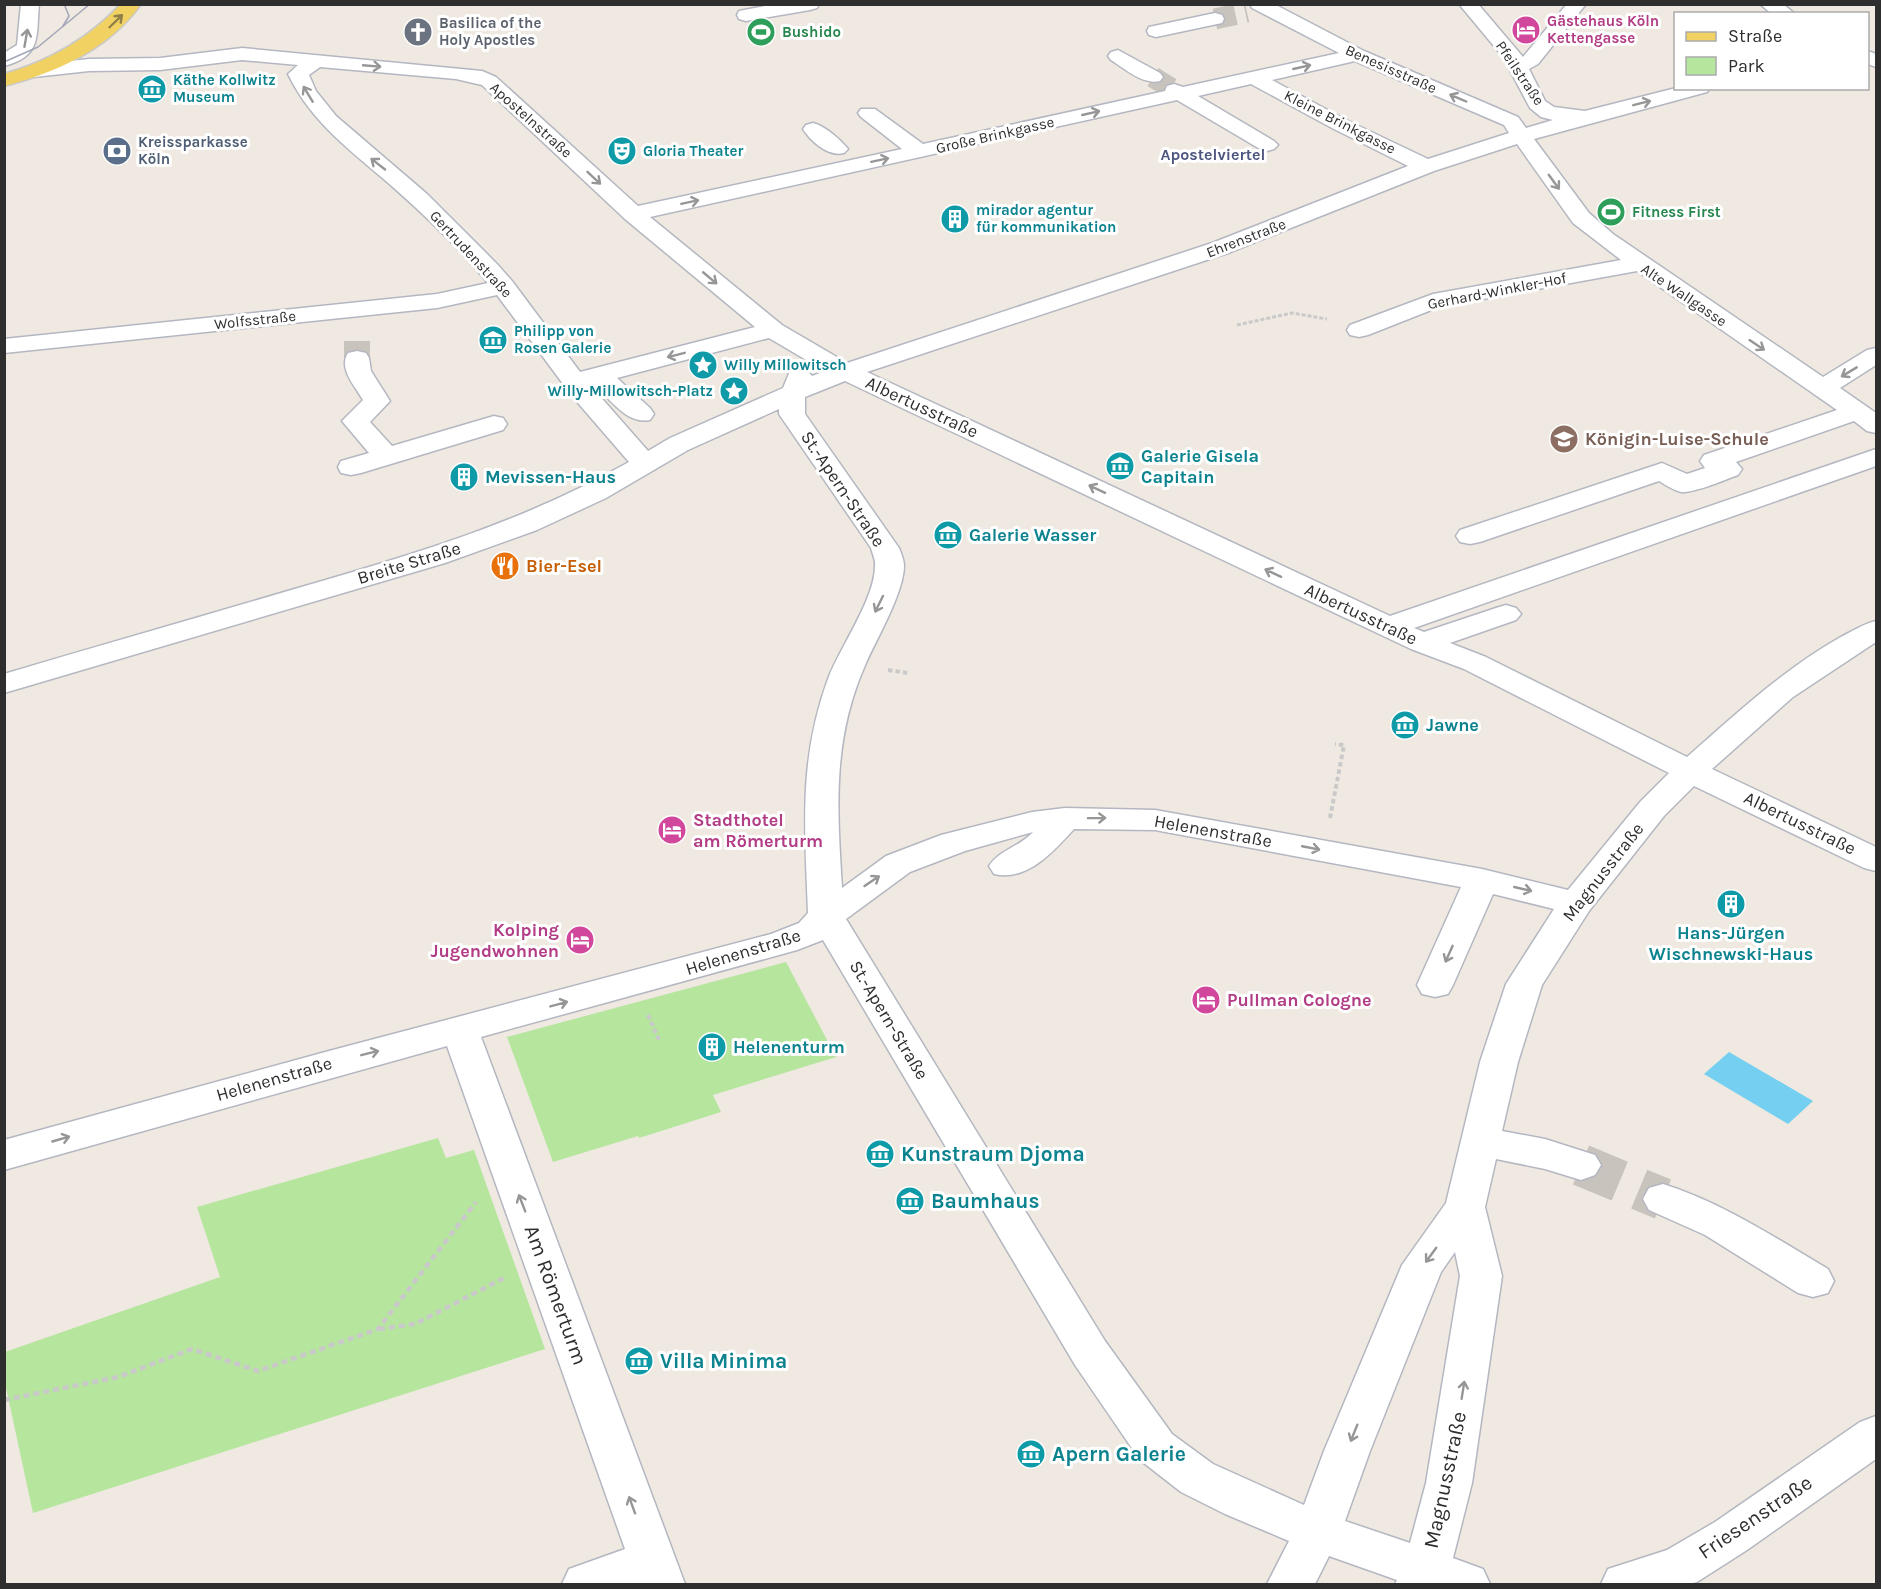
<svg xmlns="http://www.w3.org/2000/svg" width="1881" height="1589" font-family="Karla,sans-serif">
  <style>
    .green { fill: #b6e59e }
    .water { fill: #75cff0 }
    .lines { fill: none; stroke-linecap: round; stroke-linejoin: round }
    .minor-tunnel-far2 { stroke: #c8c4bd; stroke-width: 21; stroke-dasharray: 21 10; stroke-linecap: butt }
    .minor-tunnel-far1 { stroke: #c8c4bd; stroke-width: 26; stroke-dasharray: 26 14; stroke-linecap: butt }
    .minor-tunnel { stroke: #c8c4bd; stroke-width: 42; stroke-dasharray: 42 21; stroke-linecap: butt }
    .minor-casing { stroke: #b4b7c1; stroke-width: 3 }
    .major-casing { stroke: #c9c9c9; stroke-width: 3 }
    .path-far2 { stroke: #c9c9c9; stroke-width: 3; stroke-dasharray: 4 2; stroke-linecap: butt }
    .path-far1 { stroke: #c9c9c9; stroke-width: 4; stroke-dasharray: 4.5 3; stroke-linecap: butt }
    .path { stroke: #c9c9c9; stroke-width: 4.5; stroke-dasharray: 6 4; stroke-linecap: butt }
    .minor { fill: #fff; fill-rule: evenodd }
    .major { fill: #f2d163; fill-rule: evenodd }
    .tram { stroke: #a3a6b8; stroke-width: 1.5 }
    .oneway { stroke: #908048 }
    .oneway2 { stroke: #969696 }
    .labels { text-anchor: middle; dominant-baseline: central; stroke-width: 6; stroke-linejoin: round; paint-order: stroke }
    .far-hotel-label { font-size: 15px; font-weight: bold; fill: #b23c85; stroke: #fff; text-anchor: start }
    .far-worship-label { font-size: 15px; font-weight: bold; fill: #5b616d; stroke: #fff; text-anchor: start }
    .far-leisure-label { font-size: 15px; font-weight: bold; fill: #27864d; stroke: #fff; text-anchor: start }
    .far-street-label { font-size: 15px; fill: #2e2e2e; stroke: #fff }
    .far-culture-label { font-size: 15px; font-weight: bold; fill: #0d838f; stroke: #fff; text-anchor: start }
    .far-service-label { font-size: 15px; font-weight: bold; fill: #4e5e75; stroke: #fff; text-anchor: start }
    .far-neighbourhood-label { font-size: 16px; font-weight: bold; fill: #4d5680; stroke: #fff }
    .street-label { font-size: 18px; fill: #2e2e2e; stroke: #fff }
    .education-label { font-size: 18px; font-weight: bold; fill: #785e54; stroke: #fff; text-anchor: start }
    .culture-label { font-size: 18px; font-weight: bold; fill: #0d838f; stroke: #fff; text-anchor: start }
    .food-label { font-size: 18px; font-weight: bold; fill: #c56008; stroke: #fff; text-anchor: start }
    .hotel-label { font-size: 18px; font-weight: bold; fill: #b23c85; stroke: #fff; text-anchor: start }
    .near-culture-label { font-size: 21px; font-weight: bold; fill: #0d838f; stroke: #fff; text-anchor: start }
    .near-street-label { font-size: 21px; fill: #2e2e2e; stroke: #fff }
  </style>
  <rect width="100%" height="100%" fill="#efe9e1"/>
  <g class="green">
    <polygon points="786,962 836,1057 713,1095 721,1112 639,1138 638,1136 553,1162 507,1037"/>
    <polygon points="438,1138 446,1158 474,1150 545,1349 33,1513 5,1383 5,1352 220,1277 197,1207"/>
  </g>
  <polygon class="water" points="1729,1052 1813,1101 1788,1124 1704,1074"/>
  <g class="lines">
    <g class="minor-tunnel-far2">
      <polyline points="1215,19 1247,12"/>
      <polyline points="1153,77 1174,90"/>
    </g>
    <polyline class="minor-tunnel-far1" points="357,341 357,358"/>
    <polyline class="minor-tunnel" points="1581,1165 1663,1199"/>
    <g class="minor-casing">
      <g id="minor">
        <path d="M 21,4 L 39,4 C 36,37 42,56 4,66 L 4,53 L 17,45 Z"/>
        <polygon points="775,4 819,4 817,8 810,10 746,21 739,19 737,15 739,11"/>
        <path d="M 1250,4 L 1274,4 L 1364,51 L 1518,117 L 1526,128 L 1553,120 L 1541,117 L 1530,108 L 1503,57 L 1459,4 L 1478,4 L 1523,57 L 1567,4 L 1586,4 L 1538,64 L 1529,69 L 1545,101 L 1554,107 L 1585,111 L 1676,88 L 1710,88 L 1707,92 L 1534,139 L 1589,213 L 1613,234 L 1823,377 L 1867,350 L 1876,348 L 1876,365 L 1840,388 L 1876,413 L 1876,433 L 1867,431 L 1854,421 L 1736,462 L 1742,469 L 1738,475 C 1724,480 1695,493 1681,492 C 1673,490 1666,485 1659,481 L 1480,542 L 1470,544 L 1460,542 L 1456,536 L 1460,530 L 1662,463 L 1687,474 L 1705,468 L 1700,461 L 1704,455 L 1837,410 L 1637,271 L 1439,307 L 1368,335 L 1359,337 L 1350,335 L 1347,330 L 1350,325 L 1433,294 L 1621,260 L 1573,223 L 1517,144 L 1434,171 L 1228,253 L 867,372 L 1390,616 L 1876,449 L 1876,466 L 1414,628 L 1424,632 L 1496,608 L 1506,605 L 1516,608 L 1521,614 L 1516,620 L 1450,643 L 1486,657 L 1687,757 C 1736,714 1783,670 1839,638 C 1851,632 1863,624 1876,621 L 1876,642 L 1793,697 L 1712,769 L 1876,847 L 1876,871 L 1864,868 L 1694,786 L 1664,816 L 1589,911 L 1542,985 L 1518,1062 L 1502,1131 L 1545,1139 L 1595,1155 L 1601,1165 L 1595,1175 L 1581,1180 L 1545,1169 L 1496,1159 L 1485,1207 L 1502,1276 L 1472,1483 L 1453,1558 L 1483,1569 L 1490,1584 L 1395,1584 L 1397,1580 L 1329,1556 L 1315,1584 L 1267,1584 L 1289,1541 L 1225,1514 L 1181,1492 L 1140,1460 L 1075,1365 L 823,940 L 797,950 L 481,1037 L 685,1584 L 562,1584 L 569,1569 L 625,1549 L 447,1046 L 4,1170 L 4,1140 L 329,1051 L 771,934 L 799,923 L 808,913 C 805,829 798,761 828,679 C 840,647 875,599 875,566 C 876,560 872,553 871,548 L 779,414 L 779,409 L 688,450 L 606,498 L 537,530 L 445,563 L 4,693 L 4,674 C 102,645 200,617 298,588 C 415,554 521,523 629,462 L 572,396 L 497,295 L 437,308 L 4,353 L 4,339 L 437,294 L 488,283 C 459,248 427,217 394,188 C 353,152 312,124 288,74 L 298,65 L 242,60 L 160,70 L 89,71 L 34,77 L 27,75 L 24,71 L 27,67 L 34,65 L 89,59 L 160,58 L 242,48 L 482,71 L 496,77 L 638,206 L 902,149 L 861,117 L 858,113 L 861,109 L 875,109 L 923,144 L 1165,91 L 1167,86 L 1174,84 L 1183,87 L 1339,53 L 1252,8 ZM 1355,61 L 1504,125 L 1509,133 L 1428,159 L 1346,120 L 1272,80 ZM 320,67 L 456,79 L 482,85 L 625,219 L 755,327 L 580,372 L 512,281 L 497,264 L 427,194 L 336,116 L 316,91 L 309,75 ZM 1251,84 L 1332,128 L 1408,166 L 1212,243 L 847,363 L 782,325 L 650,217 L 1177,100 L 1260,149 L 1267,151 L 1274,149 L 1278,145 L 1274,141 L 1198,96 ZM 769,338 L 825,371 L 812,376 L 808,371 L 799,368 L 790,371 L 783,388 L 670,438 L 648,451 L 590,385 L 594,384 C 609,398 627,425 650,420 L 654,414 L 650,408 L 617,378 ZM 845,381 L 1411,649 L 1464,669 L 1669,773 L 1640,802 L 1568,890 L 1482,869 L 1155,810 L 1065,808 L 1032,812 L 941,835 L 886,856 L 842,888 C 837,807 832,739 866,663 C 877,638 904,592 904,566 C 904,560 901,553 899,548 L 805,414 L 805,397 ZM 1074,829 L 1155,830 L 1461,887 L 1417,985 L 1422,994 L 1435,997 L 1448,994 L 1453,985 L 1493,894 L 1554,909 L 1506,984 L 1480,1062 L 1446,1203 L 1402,1265 L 1324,1451 L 1304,1505 L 1213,1464 L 1172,1434 L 1105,1341 L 846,919 L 910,872 L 965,851 L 1033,832 C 1021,846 999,850 989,866 L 994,874 C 1027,882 1054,851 1074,829 ZM 1455,1252 L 1460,1276 L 1426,1483 L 1410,1543 L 1345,1521 L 1370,1451 L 1441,1272 Z"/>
        <polygon points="1760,4 1783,4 1795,14 1772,14"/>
        <polygon points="1215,13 1222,15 1224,19 1222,23 1156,37 1149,35 1147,31 1149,27"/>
        <path d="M 1118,50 L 1160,73 L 1163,77 L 1160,81 C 1143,85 1125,69 1111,60 L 1108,56 L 1111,52 Z"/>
        <polygon points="1868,51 1876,54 1876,67 1868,64"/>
        <path d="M 813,123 C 825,126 840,139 848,149 L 844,153 C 829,157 811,142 803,129 L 806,125 Z"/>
        <path d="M 357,351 L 366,353 L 369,358 L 371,371 L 390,401 L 370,422 L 392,446 L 494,416 L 503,418 L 507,424 L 503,430 L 361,473 L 351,475 L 341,473 L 338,467 L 341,461 L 369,453 L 342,421 L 363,400 C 355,386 338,368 348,353 Z"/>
        <path d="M 1663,1184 C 1723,1203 1774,1237 1828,1269 L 1834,1281 L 1828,1293 L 1813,1297 L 1798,1293 L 1705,1235 L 1649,1210 L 1643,1199 L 1649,1188 Z"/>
        <polygon points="1876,1416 1876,1459 1747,1550 1697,1582 1689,1584 1601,1584 1608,1569 1667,1550 1715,1522 1860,1422"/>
      </g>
    </g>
    <g class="major-casing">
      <path id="major" d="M 121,4 L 141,4 C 109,49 56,73 4,86 L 4,74 C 50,61 88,39 121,4 Z"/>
    </g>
    <polyline class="path-far2" points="1237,325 1292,313 1327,319"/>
    <g class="path-far1">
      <polyline points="888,670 908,673"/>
      <polyline points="1330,818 1344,745 1335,744"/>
      <polyline points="648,1015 659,1040"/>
    </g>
    <g class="path">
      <polyline points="379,1329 415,1324 504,1278"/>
      <polyline points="4,1400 118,1377 192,1349 258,1371 378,1329 476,1202"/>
    </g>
    <use href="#minor" class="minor"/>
    <use href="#major" class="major"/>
    <g class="tram">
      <polyline points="63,26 69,16 64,4"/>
      <polyline points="4,62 38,47 90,4"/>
    </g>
  </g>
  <defs><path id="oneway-shaft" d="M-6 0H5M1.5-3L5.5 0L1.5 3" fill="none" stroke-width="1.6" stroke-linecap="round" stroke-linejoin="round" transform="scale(1.5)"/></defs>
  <use class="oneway" href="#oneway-shaft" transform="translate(116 21) rotate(-44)"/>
  <g class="oneway2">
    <use href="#oneway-shaft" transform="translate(26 38) rotate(-80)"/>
    <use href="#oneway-shaft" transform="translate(372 66) rotate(5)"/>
    <use href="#oneway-shaft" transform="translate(1302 67) rotate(-13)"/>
    <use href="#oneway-shaft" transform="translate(308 94) rotate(-121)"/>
    <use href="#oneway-shaft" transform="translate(1458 98) rotate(-157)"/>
    <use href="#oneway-shaft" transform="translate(1642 103) rotate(-14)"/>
    <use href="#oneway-shaft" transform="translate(1091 113) rotate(-13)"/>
    <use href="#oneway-shaft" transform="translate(880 160) rotate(-12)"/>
    <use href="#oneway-shaft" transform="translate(378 164) rotate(-142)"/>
    <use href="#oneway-shaft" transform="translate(594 178) rotate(43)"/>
    <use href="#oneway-shaft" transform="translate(1554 182) rotate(54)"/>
    <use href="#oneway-shaft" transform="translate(690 202) rotate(-12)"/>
    <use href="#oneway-shaft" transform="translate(710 278) rotate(40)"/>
    <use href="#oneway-shaft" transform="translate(1757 345) rotate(34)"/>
    <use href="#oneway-shaft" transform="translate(676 355) rotate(166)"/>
    <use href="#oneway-shaft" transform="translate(1849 372) rotate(149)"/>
    <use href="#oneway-shaft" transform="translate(1097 489) rotate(-155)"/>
    <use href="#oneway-shaft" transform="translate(1273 573) rotate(-155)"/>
    <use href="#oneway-shaft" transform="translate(879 604) rotate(116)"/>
    <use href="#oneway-shaft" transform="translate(1097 818) rotate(-1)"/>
    <use href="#oneway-shaft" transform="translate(1311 848) rotate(11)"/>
    <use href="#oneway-shaft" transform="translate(872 881) rotate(-34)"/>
    <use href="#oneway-shaft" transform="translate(1523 889) rotate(13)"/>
    <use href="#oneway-shaft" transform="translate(1449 954) rotate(114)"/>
    <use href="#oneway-shaft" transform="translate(559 1004) rotate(-15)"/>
    <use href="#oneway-shaft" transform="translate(370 1053) rotate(-14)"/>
    <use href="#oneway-shaft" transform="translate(61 1139) rotate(-16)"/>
    <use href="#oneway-shaft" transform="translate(522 1203) rotate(-111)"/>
    <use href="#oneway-shaft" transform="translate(1431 1255) rotate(126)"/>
    <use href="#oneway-shaft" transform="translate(1463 1390) rotate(-81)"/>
    <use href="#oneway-shaft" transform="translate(1354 1433) rotate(112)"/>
    <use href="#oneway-shaft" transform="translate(632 1505) rotate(-110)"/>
  </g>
  <defs>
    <g id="hotel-disc" transform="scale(1.5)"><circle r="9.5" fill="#d1479c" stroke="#fff"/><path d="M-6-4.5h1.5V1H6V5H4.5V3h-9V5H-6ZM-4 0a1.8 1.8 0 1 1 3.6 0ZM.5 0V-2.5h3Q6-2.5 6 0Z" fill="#fff"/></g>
    <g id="church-disc" transform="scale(1.5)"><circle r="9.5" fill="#6b7280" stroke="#fff"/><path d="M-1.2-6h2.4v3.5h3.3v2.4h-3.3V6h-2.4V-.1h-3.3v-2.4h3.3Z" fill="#fff"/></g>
    <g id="stadium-disc" transform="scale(1.5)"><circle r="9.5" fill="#2e9e5b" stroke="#fff"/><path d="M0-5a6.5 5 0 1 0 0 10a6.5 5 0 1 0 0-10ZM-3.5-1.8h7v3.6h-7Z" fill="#fff"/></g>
    <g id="museum-disc" transform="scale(1.5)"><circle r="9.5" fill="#0f9aa8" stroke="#fff"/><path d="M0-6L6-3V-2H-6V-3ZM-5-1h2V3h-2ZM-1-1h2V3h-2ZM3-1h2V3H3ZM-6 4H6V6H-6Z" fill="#fff"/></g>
    <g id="bank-disc" transform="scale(1.5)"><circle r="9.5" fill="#5c6f8a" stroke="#fff"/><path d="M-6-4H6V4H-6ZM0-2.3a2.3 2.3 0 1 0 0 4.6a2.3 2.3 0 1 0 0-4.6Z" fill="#fff"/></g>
    <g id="theatre-disc" transform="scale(1.5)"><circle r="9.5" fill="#0f9aa8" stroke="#fff"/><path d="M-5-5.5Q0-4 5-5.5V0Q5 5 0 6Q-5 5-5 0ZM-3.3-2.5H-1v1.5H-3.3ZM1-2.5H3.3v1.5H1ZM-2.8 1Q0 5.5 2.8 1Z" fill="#fff"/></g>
    <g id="building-disc" transform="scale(1.5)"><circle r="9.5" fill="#0f9aa8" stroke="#fff"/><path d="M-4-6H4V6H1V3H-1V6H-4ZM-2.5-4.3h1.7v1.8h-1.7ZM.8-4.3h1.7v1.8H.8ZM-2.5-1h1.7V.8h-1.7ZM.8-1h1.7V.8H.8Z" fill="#fff"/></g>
    <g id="sight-disc" transform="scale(1.5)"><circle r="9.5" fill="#0f9aa8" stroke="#fff"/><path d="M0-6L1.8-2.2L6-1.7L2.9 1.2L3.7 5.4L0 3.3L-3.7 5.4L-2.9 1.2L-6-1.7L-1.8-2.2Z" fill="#fff"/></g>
    <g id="school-disc" transform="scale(1.5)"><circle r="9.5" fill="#8d6e63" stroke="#fff"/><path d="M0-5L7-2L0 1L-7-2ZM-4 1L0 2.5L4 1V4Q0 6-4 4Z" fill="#fff"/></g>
    <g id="restaurant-disc" transform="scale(1.5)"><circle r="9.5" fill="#e8710a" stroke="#fff"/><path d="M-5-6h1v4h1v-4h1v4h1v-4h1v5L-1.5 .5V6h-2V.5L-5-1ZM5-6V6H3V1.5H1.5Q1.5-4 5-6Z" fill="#fff"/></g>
  </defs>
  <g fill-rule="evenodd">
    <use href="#hotel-disc" x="1526" y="30"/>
    <use href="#church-disc" x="418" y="32"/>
    <use href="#stadium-disc" x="761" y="32"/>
    <use href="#museum-disc" x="152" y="89"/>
    <use href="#bank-disc" x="117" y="151"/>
    <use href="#theatre-disc" x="622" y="151"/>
    <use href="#stadium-disc" x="1611" y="212"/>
    <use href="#building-disc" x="955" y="219"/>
    <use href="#museum-disc" x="493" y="340"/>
    <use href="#sight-disc" x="703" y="365"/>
    <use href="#sight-disc" x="734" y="391"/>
    <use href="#school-disc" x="1564" y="439"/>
    <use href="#museum-disc" x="1120" y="466"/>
    <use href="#building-disc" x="464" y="477"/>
    <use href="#museum-disc" x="948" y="535"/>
    <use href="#restaurant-disc" x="505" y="566"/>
    <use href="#museum-disc" x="1405" y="725"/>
    <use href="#hotel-disc" x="672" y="830"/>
    <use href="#building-disc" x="1731" y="904"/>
    <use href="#hotel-disc" x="580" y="940"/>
    <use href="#hotel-disc" x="1206" y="1000"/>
    <use href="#building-disc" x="712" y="1047"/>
    <use href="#museum-disc" x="880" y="1154"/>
    <use href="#museum-disc" x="910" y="1201"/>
    <use href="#museum-disc" x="639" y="1361"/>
    <use href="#museum-disc" x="1031" y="1454"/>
  </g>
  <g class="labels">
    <g class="far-hotel-label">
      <text x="1547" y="21">Gästehaus Köln<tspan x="1547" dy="17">Kettengasse</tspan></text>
    </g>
    <g class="far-worship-label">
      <text x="439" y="23">Basilica of the<tspan x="439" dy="17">Holy Apostles</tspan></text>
    </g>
    <g class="far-leisure-label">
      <text x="782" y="32">Bushido</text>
      <text x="1632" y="212">Fitness First</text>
    </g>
    <g class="far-street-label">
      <text transform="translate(1391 69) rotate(24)">Benesisstraße</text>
      <text transform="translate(1520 73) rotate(56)">Pfeilstraße</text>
      <text transform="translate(531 120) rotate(42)">Apostelnstraße</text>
      <text transform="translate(1340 122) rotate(27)">Kleine Brinkgasse</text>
      <text transform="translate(995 135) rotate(-13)">Große Brinkgasse</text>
      <text transform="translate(1246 238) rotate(-21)">Ehrenstraße</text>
      <text transform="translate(471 254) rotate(47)">Gertrudenstraße</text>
      <text transform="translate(1497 291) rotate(-11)">Gerhard-Winkler-Hof</text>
      <text transform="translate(1684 295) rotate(34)">Alte Wallgasse</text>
      <text transform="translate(255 320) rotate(-6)">Wolfsstraße</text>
    </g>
    <g class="far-culture-label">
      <text x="173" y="80">Käthe Kollwitz<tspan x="173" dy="17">Museum</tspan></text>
      <text x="643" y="151">Gloria Theater</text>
      <text x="976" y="210">mirador agentur<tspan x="976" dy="17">für kommunikation</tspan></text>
      <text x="514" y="331">Philipp von<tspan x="514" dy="17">Rosen Galerie</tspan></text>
      <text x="724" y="365">Willy Millowitsch</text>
      <text x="713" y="391" text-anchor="end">Willy-Millowitsch-Platz</text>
    </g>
    <g class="far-service-label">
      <text x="138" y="142">Kreissparkasse<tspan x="138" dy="17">Köln</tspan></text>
    </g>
    <g class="far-neighbourhood-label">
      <text x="1213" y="154">Apostelviertel</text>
    </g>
    <g class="street-label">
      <text transform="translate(922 407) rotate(25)">Albertusstraße</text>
      <text transform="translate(843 489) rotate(56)">St.-Apern-Straße</text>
      <text transform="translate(409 563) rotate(-17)">Breite Straße</text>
      <text transform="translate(1361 614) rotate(25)">Albertusstraße</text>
      <text transform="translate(1800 823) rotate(26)">Albertusstraße</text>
      <text transform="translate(1213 831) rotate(10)">Helenenstraße</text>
      <text transform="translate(1603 872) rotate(-52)">Magnusstraße</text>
      <text transform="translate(743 952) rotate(-17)">Helenenstraße</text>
      <text transform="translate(889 1020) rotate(59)">St.-Apern-Straße</text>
      <text transform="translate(274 1079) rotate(-16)">Helenenstraße</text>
    </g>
    <g class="education-label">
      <text x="1585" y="439">Königin-Luise-Schule</text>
    </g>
    <g class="culture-label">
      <text x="1141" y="456">Galerie Gisela<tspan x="1141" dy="21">Capitain</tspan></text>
      <text x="485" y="477">Mevissen-Haus</text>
      <text x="969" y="535">Galerie Wasser</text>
      <text x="1426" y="725">Jawne</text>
      <text x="1731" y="933" text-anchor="middle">Hans-Jürgen<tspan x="1731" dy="21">Wischnewski-Haus</tspan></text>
      <text x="733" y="1047">Helenenturm</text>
    </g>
    <g class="food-label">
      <text x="526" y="566">Bier-Esel</text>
    </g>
    <g class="hotel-label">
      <text x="693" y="820">Stadthotel<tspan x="693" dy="21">am Römerturm</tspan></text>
      <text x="559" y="930" text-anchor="end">Kolping<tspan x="559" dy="21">Jugendwohnen</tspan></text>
      <text x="1227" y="1000">Pullman Cologne</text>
    </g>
    <g class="near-culture-label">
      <text x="901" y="1154">Kunstraum Djoma</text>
      <text x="931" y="1201">Baumhaus</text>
      <text x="660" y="1361">Villa Minima</text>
      <text x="1052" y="1454">Apern Galerie</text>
    </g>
    <g class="near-street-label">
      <text transform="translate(556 1295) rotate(70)">Am Römerturm</text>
      <text transform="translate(1445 1480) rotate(-78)">Magnusstraße</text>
      <text transform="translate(1755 1517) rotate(-34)">Friesenstraße</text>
    </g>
  </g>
  <rect width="1881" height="1589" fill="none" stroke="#2e2e2e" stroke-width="12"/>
  <rect x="1674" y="12" width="195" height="78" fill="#ffffff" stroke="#ababab" stroke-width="1.5"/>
  <rect x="1686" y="32" width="30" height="9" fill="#f2d163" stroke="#ababab" stroke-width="1.5"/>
  <text x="1728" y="42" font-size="18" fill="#2e2e2e">Straße</text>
  <rect x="1686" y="57" width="30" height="18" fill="#b6e59e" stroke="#ababab" stroke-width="1.5"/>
  <text x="1728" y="72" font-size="18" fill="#2e2e2e">Park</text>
</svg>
